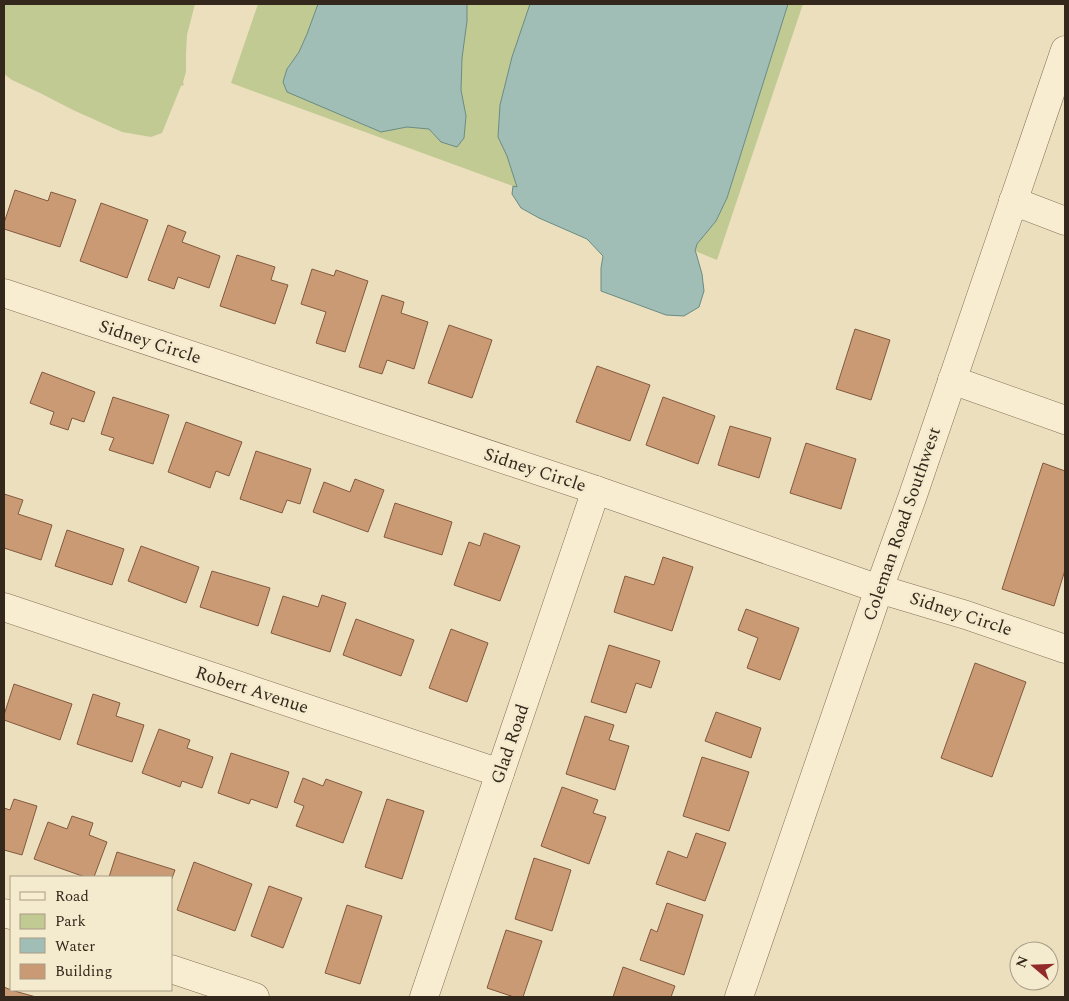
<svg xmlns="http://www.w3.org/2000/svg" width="1069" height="1001" font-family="Spectral,serif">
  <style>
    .green { fill: #c2ca93 }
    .water { fill: #a1beb6; stroke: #698b83 }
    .building { fill: #ca9a74; stroke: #835a3e }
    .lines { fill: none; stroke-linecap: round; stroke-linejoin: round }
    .minor-casing { stroke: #847057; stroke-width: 29 }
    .minor { stroke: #f8edd1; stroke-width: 28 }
    .labels { text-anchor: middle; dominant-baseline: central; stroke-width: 5; stroke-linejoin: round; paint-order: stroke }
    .street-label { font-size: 18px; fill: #34281c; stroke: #f4eacd }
  </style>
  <rect width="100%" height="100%" fill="#ecdfbe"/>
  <g class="green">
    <polygon points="4,4 195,4 187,35 186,54 186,72 183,82 184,85 181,86 162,133 151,137 122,132 73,110 40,93 12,80 4,74"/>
    <polygon points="258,4 318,4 307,34 299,52 287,69 330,110 381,132 407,127 429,129 441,142 464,138 466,116 461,90 462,58 467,21 467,4 530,4 506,81 500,105 498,137 507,156 518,188 231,83"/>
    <polygon points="788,4 803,4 717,260 695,251 697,244 716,221 727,198"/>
  </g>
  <g class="water">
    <polygon points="318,4 467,4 467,21 462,58 461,90 466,116 464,138 457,147 441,142 429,129 407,127 381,132 287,92 283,82 287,69 299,52 307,34"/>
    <polygon points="530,4 788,4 727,198 716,221 697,244 695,251 696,253 702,274 704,291 699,307 684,316 666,315 601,291 601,268 603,256 587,239 539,218 521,208 512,194 513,186 517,187 507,156 498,137 500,105 512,57"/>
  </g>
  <g class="building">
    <polygon points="15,190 48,201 51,192 76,200 60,247 4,229 4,223"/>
    <polygon points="101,203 148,220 127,278 80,261"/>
    <polygon points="168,225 186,232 182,242 220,256 209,288 178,277 174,289 148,280"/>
    <polygon points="237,255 275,267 271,280 288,285 275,324 220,306"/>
    <polygon points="312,269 334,276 336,270 368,281 345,352 316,343 326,312 301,304"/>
    <polygon points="382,295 404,302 401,313 428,322 414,369 387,360 382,374 359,367"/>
    <polygon points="449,325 492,340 472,398 428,383"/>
    <polygon points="855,329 890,340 871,400 836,389"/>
    <polygon points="597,366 650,385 630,441 576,422"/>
    <polygon points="42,372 95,392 84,422 72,418 68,430 50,424 54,412 30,403"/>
    <polygon points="113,397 169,415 153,464 109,450 114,438 101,434"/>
    <polygon points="663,397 715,416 698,464 646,445"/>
    <polygon points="186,422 242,442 229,476 216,471 210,488 168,472"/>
    <polygon points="730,426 771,438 759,478 718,465"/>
    <polygon points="806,443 856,459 841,509 790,493"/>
    <polygon points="256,451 311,469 300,504 287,500 282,513 240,499"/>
    <polygon points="1043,463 1065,471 1065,570 1054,606 1002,589"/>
    <polygon points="355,479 384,490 368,532 313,512 324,482 350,492"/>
    <polygon points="4,494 23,500 18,514 52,525 41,560 4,548"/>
    <polygon points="395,503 452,522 442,555 384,537"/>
    <polygon points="67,530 124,549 112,585 55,566"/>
    <polygon points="484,533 520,546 500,601 454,585 469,542 480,546"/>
    <polygon points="141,546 199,567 186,603 128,581"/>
    <polygon points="663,557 693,567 672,631 614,612 625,576 654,585"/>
    <polygon points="212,571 270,588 258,626 200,607"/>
    <polygon points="322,595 346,603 330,652 271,633 283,596 318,607"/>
    <polygon points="746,609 799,628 780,680 747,668 758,638 738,630"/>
    <polygon points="356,619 414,640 401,676 343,655"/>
    <polygon points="451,629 488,643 467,702 429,688"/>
    <polygon points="609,645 660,661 651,688 636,683 626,713 591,702"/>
    <polygon points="975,663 1026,682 992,777 941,758"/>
    <polygon points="14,684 72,704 60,740 4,720 4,715"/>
    <polygon points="93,694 120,703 116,716 144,725 132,762 77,744"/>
    <polygon points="716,712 761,728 751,758 705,741"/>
    <polygon points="585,716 614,725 609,740 629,746 615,790 566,774"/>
    <polygon points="159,729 190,740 187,748 213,757 202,788 182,781 180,787 142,773"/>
    <polygon points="231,753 289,772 277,808 251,799 249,804 218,793"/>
    <polygon points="702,757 749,772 729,831 683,816"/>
    <polygon points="303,778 323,786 326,779 362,792 343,843 296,826 304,806 294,802"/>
    <polygon points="562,787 598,800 593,813 606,817 589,864 541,846"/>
    <polygon points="14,799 37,806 22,855 4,850 4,808 10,810"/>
    <polygon points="387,799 424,811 402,879 365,867"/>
    <polygon points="72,816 93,823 89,835 107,842 94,877 85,877 34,859 48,822 67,829"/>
    <polygon points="696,833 726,843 705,901 656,884 668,851 687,858"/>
    <polygon points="117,852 175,870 171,881 171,877 109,877"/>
    <polygon points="534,858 571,870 552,931 515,919"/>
    <polygon points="194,862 252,884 235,931 177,910"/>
    <polygon points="269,886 302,898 283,948 251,936"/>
    <polygon points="667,903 703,915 684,975 640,960 651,929 657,932"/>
    <polygon points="347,905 382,916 360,984 325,973"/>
    <polygon points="506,930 542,941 523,997 514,997 487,988"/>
    <polygon points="623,967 675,986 671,997 613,997"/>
    <polygon points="4,987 11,990 36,997 4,997"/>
  </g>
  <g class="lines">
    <g class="minor-casing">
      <g id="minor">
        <polyline points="1013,201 1065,221"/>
        <polyline points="4,293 596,490 879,589 966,615 1065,649"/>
        <polyline points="952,380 1065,420"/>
        <polyline points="4,607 500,773"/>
        <polyline points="4,913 11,915"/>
        <polyline points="171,969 255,997"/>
        <polyline points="424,997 596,490"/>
        <polyline points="739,997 879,589 912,498 1065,50"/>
      </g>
    </g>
    <use href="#minor" class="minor"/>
  </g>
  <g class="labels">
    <g class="street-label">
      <text transform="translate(150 342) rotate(18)">Sidney Circle</text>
      <text transform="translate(535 470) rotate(18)">Sidney Circle</text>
      <text transform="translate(902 524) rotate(-71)">Coleman Road Southwest</text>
      <text transform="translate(961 614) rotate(18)">Sidney Circle</text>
      <text transform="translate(252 690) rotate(18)">Robert Avenue</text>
      <text transform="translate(510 744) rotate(-71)">Glad Road</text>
    </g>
  </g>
  <rect width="1069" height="1001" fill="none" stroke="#34281c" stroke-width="10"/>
  <rect x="10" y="876" width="162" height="115" fill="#f4eacd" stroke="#a79c86"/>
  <rect x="20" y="892" width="25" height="8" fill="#f8edd1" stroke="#a79c86"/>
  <text x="55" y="901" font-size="15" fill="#34281c">Road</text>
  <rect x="20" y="914" width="25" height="15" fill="#c2ca93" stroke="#a79c86"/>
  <text x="55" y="926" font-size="15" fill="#34281c">Park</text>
  <rect x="20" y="938" width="25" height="15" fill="#a1beb6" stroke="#a79c86"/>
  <text x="55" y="951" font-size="15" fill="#34281c">Water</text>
  <rect x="20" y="964" width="25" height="15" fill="#ca9a74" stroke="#a79c86"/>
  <text x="55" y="976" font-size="15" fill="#34281c">Building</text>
  <g transform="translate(1034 966) rotate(289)"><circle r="24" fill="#f4eacd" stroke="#a79c86"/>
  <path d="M0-4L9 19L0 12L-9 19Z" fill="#922a29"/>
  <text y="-8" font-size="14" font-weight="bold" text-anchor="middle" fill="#34281c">N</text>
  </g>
</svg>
